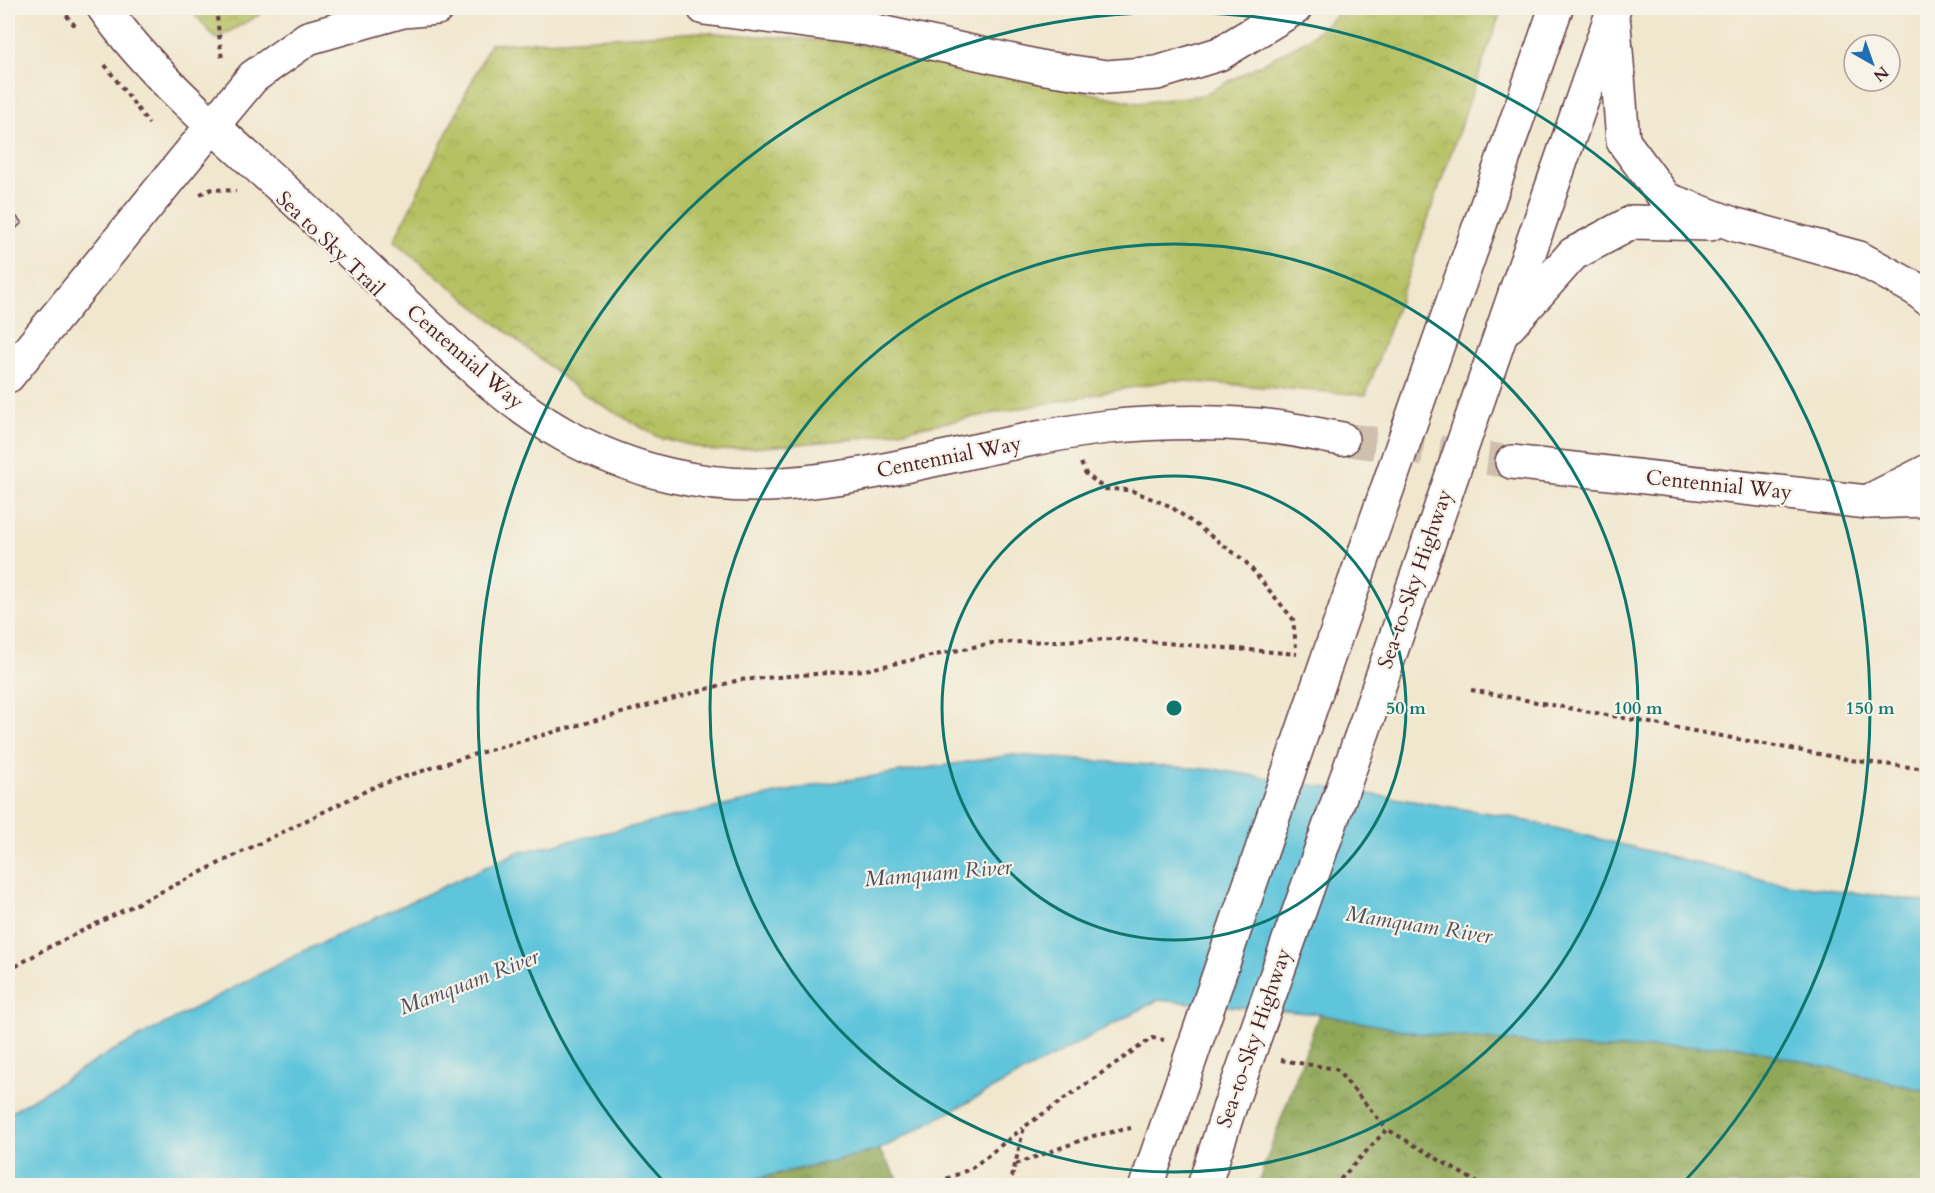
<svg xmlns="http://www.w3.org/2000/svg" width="1935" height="1193" font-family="Cardo,serif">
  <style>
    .forest { fill: url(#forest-crowns); stroke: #6d6342; stroke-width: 1.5 }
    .park { fill: url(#park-crowns); stroke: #807047; stroke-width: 1.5 }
    .water { fill: #5ec5db; stroke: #547283; stroke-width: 1.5 }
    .building { fill: url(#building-cross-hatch) }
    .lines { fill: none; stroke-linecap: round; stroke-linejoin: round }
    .tertiary-tunnel { stroke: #cfbfad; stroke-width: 33; stroke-dasharray: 33 16; stroke-linecap: butt }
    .minor-casing { stroke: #633d43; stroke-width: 36 }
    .tertiary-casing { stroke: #633d43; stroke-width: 36 }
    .trunk-casing { stroke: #633d43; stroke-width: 36 }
    .path { stroke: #633d43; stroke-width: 4; stroke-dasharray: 4.5 4.5; stroke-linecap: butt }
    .minor { stroke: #fff; stroke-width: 33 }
    .tertiary { stroke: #fff; stroke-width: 33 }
    .trunk { stroke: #fff; stroke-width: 33 }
    .trunk-bridge-casing { stroke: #633d43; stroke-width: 36; stroke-linecap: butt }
    .trunk-bridge { stroke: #fff; stroke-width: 33 }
    .ring { fill: none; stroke: #0f766e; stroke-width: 3 }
    .labels { text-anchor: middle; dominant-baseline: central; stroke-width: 4.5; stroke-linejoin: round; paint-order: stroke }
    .street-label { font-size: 21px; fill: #4a1f2b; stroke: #f7f3e8 }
    .water-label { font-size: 22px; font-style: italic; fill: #505160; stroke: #f7f3e8 }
    .centre { fill: #0f766e; stroke: #f7f3e8; stroke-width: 3 }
    .ring-label { font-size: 18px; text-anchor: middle; font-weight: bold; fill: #0f766e; stroke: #f7f3e8; stroke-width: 4.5; stroke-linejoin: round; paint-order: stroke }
  </style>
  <defs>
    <pattern id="forest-crowns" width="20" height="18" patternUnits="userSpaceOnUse" patternTransform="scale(1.5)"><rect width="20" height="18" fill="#90a759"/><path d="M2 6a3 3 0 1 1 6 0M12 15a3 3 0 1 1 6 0" fill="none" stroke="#78874a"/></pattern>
    <pattern id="park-crowns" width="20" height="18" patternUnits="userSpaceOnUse" patternTransform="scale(1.5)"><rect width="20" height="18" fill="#b6c163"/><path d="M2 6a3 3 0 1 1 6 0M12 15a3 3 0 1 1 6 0" fill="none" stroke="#9ea556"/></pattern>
    <pattern id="building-cross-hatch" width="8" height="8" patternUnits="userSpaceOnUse" patternTransform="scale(1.5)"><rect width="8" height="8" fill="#b7aadb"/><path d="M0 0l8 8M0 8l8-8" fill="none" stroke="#978ab2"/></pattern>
  </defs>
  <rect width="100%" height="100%" fill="#f7f3e8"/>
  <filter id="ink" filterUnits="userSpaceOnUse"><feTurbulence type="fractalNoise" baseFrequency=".0167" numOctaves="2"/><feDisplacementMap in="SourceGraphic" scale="12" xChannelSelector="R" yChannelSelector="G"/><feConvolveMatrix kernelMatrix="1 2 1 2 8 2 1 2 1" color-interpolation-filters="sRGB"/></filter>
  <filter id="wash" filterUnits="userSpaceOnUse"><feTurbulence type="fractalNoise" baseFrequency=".008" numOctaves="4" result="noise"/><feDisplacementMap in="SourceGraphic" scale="24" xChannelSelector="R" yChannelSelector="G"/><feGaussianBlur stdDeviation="1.35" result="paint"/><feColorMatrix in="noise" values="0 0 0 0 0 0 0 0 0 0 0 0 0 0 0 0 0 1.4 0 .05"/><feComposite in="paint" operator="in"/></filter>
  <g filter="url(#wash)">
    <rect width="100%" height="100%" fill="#f0e7ce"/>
    <g class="forest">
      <polygon points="1319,1014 1417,1033 1602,1049 1734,1045 1927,1091 1927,1185 1257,1186"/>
      <polygon points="879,1150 902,1185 729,1186"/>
    </g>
    <g class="park">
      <polygon points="189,8 271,8 216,39"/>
      <polygon points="1345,8 1502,8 1366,395 1171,380 857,439 714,451 658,437 586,396 394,241 490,44 701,32 848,42 1138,103 1203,95 1307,40"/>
    </g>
    <polygon class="water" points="1013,755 1218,770 1507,816 1773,882 1927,902 1927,1091 1734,1045 1602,1049 1417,1033 1319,1014 1158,1000 879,1150 729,1185 8,1186 8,1114 107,1054 304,951 516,853 816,785"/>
    <g id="blocks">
      <polygon class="building" points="8,207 22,223 8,235"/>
    </g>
  </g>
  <g filter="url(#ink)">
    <use href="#blocks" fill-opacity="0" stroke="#633d43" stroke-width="1.5"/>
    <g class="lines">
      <polyline class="tertiary-tunnel" points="1342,439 1512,462"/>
      <g class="minor-casing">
        <polyline id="minor" points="8,376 213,125"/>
      </g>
      <g class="tertiary-casing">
        <g id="tertiary">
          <path d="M 104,8 C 160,87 240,148 310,214 C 348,250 386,286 425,323 C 468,363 511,405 563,434 C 629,471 708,490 783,484 C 893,476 998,440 1107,427 C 1156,422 1208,421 1257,425 C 1285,427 1314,434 1342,439"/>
          <polyline points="1512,462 1867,502 1928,500"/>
        </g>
      </g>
      <g class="trunk-casing">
        <g id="trunk">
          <polyline points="704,8 867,29 1045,68 1107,77 1157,73 1219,54 1295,8"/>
          <polyline points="1614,25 1623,141 1666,199 1736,225 1859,258 1916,289 1928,299"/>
          <polyline points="213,125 253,77 308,38 403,11 437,8"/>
          <polyline points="1509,326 1573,254 1633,222 1710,224"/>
          <polyline points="1867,502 1928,471"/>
          <polyline points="1315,695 1556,8"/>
          <polyline points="1372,706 1614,8"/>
          <polyline points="1146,1186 1176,1100"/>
          <polyline points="1204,1186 1229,1109"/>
        </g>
      </g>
      <g class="path">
        <polyline points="61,8 75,26"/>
        <polyline points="216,8 222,60"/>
        <polyline points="105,65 149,124"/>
        <polyline points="200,194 212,189 236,191"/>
        <polyline points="1081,463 1086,474 1105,489 1130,490 1170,506 1245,561 1293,619 1296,647"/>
        <polyline points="1471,690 1857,761 1928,769"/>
        <polyline points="8,971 45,949 376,786 472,755 739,680 865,670 992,643 1118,639 1297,654"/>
        <polyline points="1281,1060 1336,1069 1387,1129"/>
        <polyline points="1016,1164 1093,1136 1131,1128"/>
        <polyline points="930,1186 972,1168 1023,1128"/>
        <polyline points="1010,1186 1024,1127 1152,1038 1164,1040"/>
        <polyline points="1334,1186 1387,1129 1483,1186"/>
      </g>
      <use href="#minor" class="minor"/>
      <use href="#tertiary" class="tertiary"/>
      <use href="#trunk" class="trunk"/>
      <g class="trunk-bridge-casing">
        <g id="trunk-bridge">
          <polyline points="1176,1100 1315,695"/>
          <polyline points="1229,1109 1372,706"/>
        </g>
      </g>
      <use href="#trunk-bridge" class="trunk-bridge"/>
    </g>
  </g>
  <g class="ring">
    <circle cx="1174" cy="708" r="232"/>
    <circle cx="1174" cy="708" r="464"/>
    <path d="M665 1183A696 696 0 1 1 1683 1183"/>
  </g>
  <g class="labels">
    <g class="street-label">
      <text transform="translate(330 244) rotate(44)">Sea to Sky Trail</text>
      <text transform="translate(465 357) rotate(41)">Centennial Way</text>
      <text transform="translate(949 457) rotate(-11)">Centennial Way</text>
      <text transform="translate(1719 485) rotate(6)">Centennial Way</text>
      <text transform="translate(1415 579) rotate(-71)">Sea-to-Sky Highway</text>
      <text transform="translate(1254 1038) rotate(-71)">Sea-to-Sky Highway</text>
    </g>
    <g class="water-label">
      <text transform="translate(938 873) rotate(-5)">Mamquam River</text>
      <text transform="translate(1419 925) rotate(9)">Mamquam River</text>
      <text transform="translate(469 982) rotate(-21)">Mamquam River</text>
    </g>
  </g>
  <circle cx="1174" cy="708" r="9" class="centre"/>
  <g class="ring-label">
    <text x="1406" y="714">50 m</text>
    <text x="1638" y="714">100 m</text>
    <text x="1870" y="714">150 m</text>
  </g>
  <rect width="1935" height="1193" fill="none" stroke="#f7f3e8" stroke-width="30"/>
  <g transform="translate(1872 63) rotate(140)"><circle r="28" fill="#f7f3e8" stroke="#b29e9c" stroke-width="1.5"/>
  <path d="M0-4.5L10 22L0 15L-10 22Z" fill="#1f6fb2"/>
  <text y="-9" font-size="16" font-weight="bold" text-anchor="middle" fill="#4a1f2b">N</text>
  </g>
</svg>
